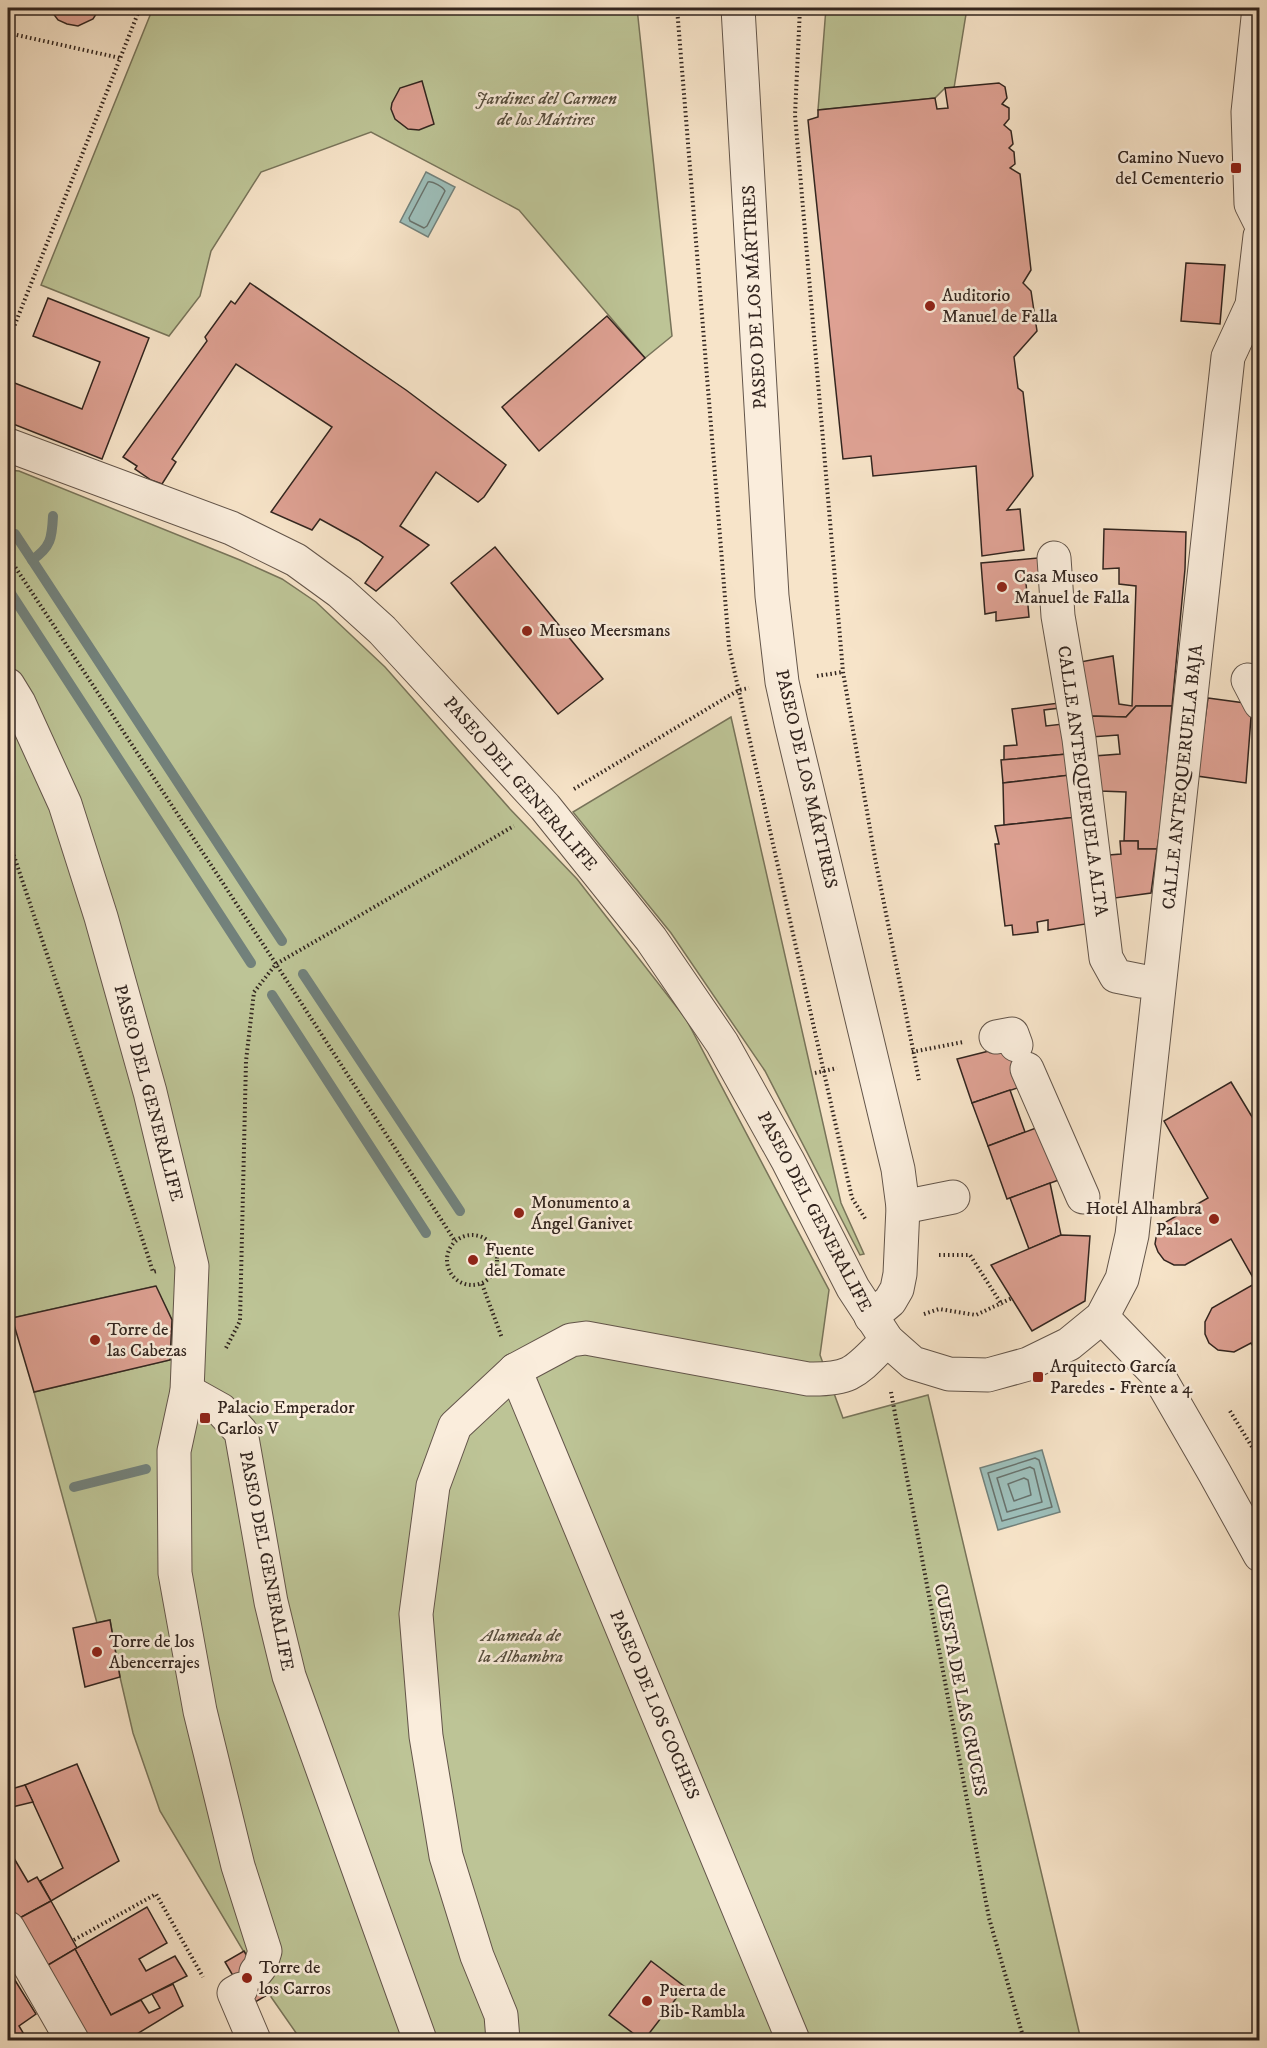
<svg xmlns="http://www.w3.org/2000/svg" width="1267" height="2048" font-family="'IM FELL DW Pica',serif">
  <style>
    .green { fill: #bdc496; stroke: #78745a; stroke-width: 1.5 }
    .water { fill: #9dbeb9; stroke: #72817b; stroke-width: 1.5 }
    .lines { fill: none; stroke-linecap: round; stroke-linejoin: round }
    .shore { stroke: #68726c; stroke-width: 1.5 }
    .stream { stroke: #72817b; stroke-width: 10 }
    .building { fill: #dea193; stroke: #32251f; stroke-width: 1.5 }
    .minor-casing { stroke: #63554a; stroke-width: 35 }
    .path { stroke: #32251f; stroke-width: 4; stroke-dasharray: 1.5 3; stroke-linecap: butt }
    .minor { stroke: #faeddc; stroke-width: 33 }
    .poi-dot { fill: #8f2418; stroke: #faeddc; stroke-width: 2 }
    .labels { text-anchor: middle; dominant-baseline: central; stroke-width: 5; stroke-linejoin: round; paint-order: stroke }
    .park-label { font-size: 18px; font-style: italic; fill: #554d3d; stroke: #faeddc }
    .poi-label { font-size: 18px; fill: #32251f; stroke: #faeddc; text-anchor: start }
    .street-label { font-size: 18px; fill: #32251f; stroke: #faeddc }
  </style>
  <rect width="100%" height="100%" fill="#f7e4c9"/>
  <filter id="stains"><feTurbulence type="fractalNoise" baseFrequency=".00333" numOctaves="4"/><feColorMatrix values="0 0 0 0 .2 0 0 0 0 .09 0 0 0 0 .02 0 0 0 .5 -.17"/></filter>
  <radialGradient id="worn" r=".72"><stop offset=".6" stop-color="#630" stop-opacity="0"/><stop offset="1" stop-color="#630" stop-opacity=".3"/></radialGradient>
  <g class="green">
    <polygon points="153,8 637,8 672,336 645,358 519,210 371,132 261,172 211,251 200,296 169,336 41,285"/>
    <polygon points="826,8 967,8 954,88 945,88 935,98 818,110"/>
    <polygon points="8,470 19,471 240,560 282,579 316,602 385,667 510,809 577,879 686,1019 829,1290 820,1355 843,1418 928,1395 1081,2040 301,2040 269,1994 160,1811 133,1733 120,1677 110,1620 97,1623 34,1392 170,1360 172,1320 155,1286 12,1318 8,1301"/>
    <polygon points="731,717 841,1203 864,1254 860,1255 765,1071 671,933 573,812"/>
  </g>
  <g class="water">
    <polygon points="426,172 455,187 428,237 400,222"/>
    <polygon points="1042,1450 1060,1512 998,1530 980,1468"/>
  </g>
  <g class="lines">
    <g class="shore">
      <path d="M 428,182 C 433,181 443,187 445,191 L 427,226 L 424,228 L 410,221 L 409,218 Z"/>
      <polygon points="1035,1458 1039,1460 1052,1507 1002,1521 988,1473"/>
      <polygon points="1030,1467 1034,1469 1042,1502 1007,1512 997,1478"/>
      <polygon points="1024,1478 1028,1480 1031,1495 1014,1501 1008,1484"/>
    </g>
    <g class="stream">
      <polyline points="15,534 282,941"/>
      <path d="M 32,560 C 51,547 52,538 53,516"/>
      <polyline points="8,589 251,963"/>
      <polyline points="303,974 460,1211"/>
      <polyline points="272,995 426,1233"/>
      <polyline points="74,1487 146,1469"/>
    </g>
  </g>
  <g class="building">
    <polygon points="49,8 100,8 93,19 78,26 67,24 58,20"/>
    <polygon points="422,81 434,124 419,130 408,129 395,119 391,109 392,103 400,88"/>
    <polygon points="999,83 1005,87 1007,98 1002,104 1009,108 1009,119 1004,125 1011,131 1013,144 1009,148 1014,152 1015,164 1010,168 1020,174 1031,270 1023,283 1031,291 1037,331 1014,357 1018,388 1023,392 1033,476 1007,510 1020,509 1024,550 982,556 976,466 873,476 871,456 843,459 808,120 818,117 818,110 935,98 937,109 948,108 945,88"/>
    <polygon points="1186,263 1225,265 1220,324 1181,321"/>
    <polygon points="250,283 406,390 506,465 484,497 478,502 436,472 400,526 429,545 376,591 365,583 383,557 358,540 320,519 312,530 271,512 332,427 236,364 172,459 176,462 162,484 151,480 135,469 137,466 123,457 207,341 205,337 231,301 235,304"/>
    <polygon points="48,298 149,338 102,459 8,422 8,394 12,382 82,409 100,362 33,336"/>
    <polygon points="607,316 645,358 539,451 502,407"/>
    <polygon points="1104,529 1186,532 1185,569 1172,706 1136,706 1126,717 1089,716 1080,662 1113,656 1119,704 1132,706 1136,586 1119,584 1119,568 1103,569"/>
    <polygon points="495,547 603,679 558,714 451,583"/>
    <polygon points="1049,557 1051,581 1026,583 1029,617 996,621 996,612 985,614 981,563"/>
    <polygon points="1208,698 1252,704 1246,783 1197,776"/>
    <polygon points="1059,703 1060,708 1044,710 1046,726 1063,724 1067,754 1004,760 1004,746 1017,745 1012,709"/>
    <polygon points="1136,706 1172,706 1161,824 1157,849 1138,849 1138,841 1124,841 1126,792 1100,791 1094,756 1120,754 1118,735 1091,737 1089,716 1126,717"/>
    <polygon points="1067,754 1070,775 1003,783 1001,760"/>
    <polygon points="1070,775 1077,817 1004,825 1003,783"/>
    <polygon points="1077,817 1092,923 1048,930 1048,920 1037,922 1038,932 1013,935 1012,925 1005,926 995,844 999,844 995,826"/>
    <polygon points="1120,841 1138,841 1138,849 1157,849 1151,893 1115,898 1109,855 1121,854"/>
    <polygon points="1009,1046 1020,1087 972,1103 957,1059"/>
    <polygon points="1231,1082 1260,1130 1260,1357 1251,1343 1234,1352 1218,1350 1209,1343 1205,1334 1205,1322 1212,1308 1256,1283 1231,1239 1185,1265 1174,1265 1164,1260 1158,1252 1155,1244 1157,1232 1164,1223 1208,1198 1164,1121"/>
    <polygon points="1010,1090 1025,1132 988,1146 972,1103"/>
    <polygon points="1044,1125 1064,1178 1007,1199 988,1146"/>
    <polygon points="1050,1183 1061,1235 1029,1249 1010,1198"/>
    <polygon points="1061,1235 1090,1236 1085,1301 1032,1331 991,1265"/>
    <polygon points="156,1286 172,1320 170,1360 34,1392 12,1318"/>
    <polygon points="110,1620 120,1677 85,1687 73,1628"/>
    <polygon points="77,1764 119,1861 51,1901 40,1881 63,1868 25,1785"/>
    <polygon points="25,1785 33,1802 8,1808 8,1790"/>
    <polygon points="8,1848 28,1882 37,1877 51,1901 16,1920 8,1906"/>
    <polygon points="51,1901 77,1948 43,1968 16,1920"/>
    <polygon points="147,1907 167,1943 139,1959 146,1971 175,1956 187,1976 111,2015 75,1949"/>
    <polygon points="75,1949 111,2015 141,2000 149,2013 160,2008 152,1994 173,1984 183,2006 127,2040 84,2040 43,1968"/>
    <polygon points="244,1951 269,1994 250,2005 225,1962"/>
    <polygon points="651,1961 685,1987 644,2040 642,2040 609,2015"/>
    <polygon points="8,1969 36,2014 19,2026 25,2036 19,2040 8,2040"/>
  </g>
  <g class="lines">
    <g class="minor-casing">
      <g id="minor">
        <polyline points="738,8 772,596 782,682 791,723 898,1169 903,1207 900,1274 897,1289 890,1301 871,1317"/>
        <polyline points="1259,8 1248,112 1251,204 1260,222"/>
        <polyline points="8,445 231,528 296,560 340,592 382,630 545,807 651,939 722,1043 788,1161 853,1288 887,1340 913,1363 949,1374 988,1375 1028,1364 1069,1344 1102,1317 1122,1279 1132,1235 1228,357 1252,305 1260,236"/>
        <polyline points="1054,558 1058,616 1079,739 1106,958 1116,976 1141,981"/>
        <polyline points="1248,680 1260,703"/>
        <polyline points="8,685 19,703 65,804 101,917 150,1092 192,1266 187,1391 174,1451 175,1573 200,1711 238,1866 265,1951 260,1967 256,1972"/>
        <polyline points="996,1037 1012,1034 1016,1045"/>
        <polyline points="1027,1069 1083,1197"/>
        <polyline points="903,1207 953,1197"/>
        <polyline points="1102,1317 1158,1375 1214,1472 1260,1555"/>
        <polyline points="515,1370 793,2040"/>
        <polyline points="187,1391 221,1410 241,1432 271,1602 289,1676 420,2040"/>
        <polyline points="8,1928 72,2040"/>
        <polyline points="241,1989 234,1993 254,2040"/>
        <path d="M 503,2040 L 501,2015 L 477,1956 L 446,1856 L 426,1736 L 416,1614 L 433,1486 L 455,1426 L 515,1370 L 571,1340 L 586,1338 L 808,1379 C 853,1380 856,1371 887,1340"/>
      </g>
    </g>
    <g class="path">
      <polyline points="677,8 729,647 852,1198 866,1220"/>
      <polyline points="800,8 795,115 843,672 875,858 919,1080"/>
      <polyline points="8,33 120,58"/>
      <polyline points="8,342 140,8"/>
      <polyline points="8,556 276,964 455,1241"/>
      <polyline points="817,676 843,672"/>
      <polyline points="574,789 727,697 739,690 749,688"/>
      <polyline points="8,838 148,1256 153,1272 157,1271"/>
      <polyline points="912,1052 963,1042"/>
      <polyline points="815,1073 837,1068"/>
      <circle cx="472" cy="1260" r="25"/>
      <polyline points="939,1255 970,1255 1002,1305"/>
      <polyline points="482,1284 502,1338"/>
      <polyline points="924,1314 939,1309 976,1315 1012,1298"/>
      <polyline points="226,1348 240,1321 246,1061 254,992 276,964 514,826"/>
      <polyline points="891,1392 989,1918 1024,2040"/>
      <polyline points="1230,1411 1260,1460"/>
      <polyline points="74,1940 156,1894 203,1977"/>
    </g>
    <use href="#minor" class="minor"/>
  </g>
  <g class="poi-dot">
    <rect x="1230" y="162" width="12" height="12" rx="3"/>
    <circle cx="930" cy="306" r="6"/>
    <circle cx="1002" cy="587" r="6"/>
    <circle cx="527" cy="631" r="6"/>
    <circle cx="519" cy="1213" r="6"/>
    <circle cx="1214" cy="1219" r="6"/>
    <circle cx="473" cy="1260" r="6"/>
    <circle cx="95" cy="1340" r="6"/>
    <rect x="1032" y="1371" width="12" height="12" rx="3"/>
    <rect x="199" y="1412" width="12" height="12" rx="3"/>
    <circle cx="97" cy="1652" r="6"/>
    <circle cx="247" cy="1978" r="6"/>
    <circle cx="647" cy="2001" r="6"/>
  </g>
  <g class="labels">
    <g class="park-label">
      <text x="546" y="99">Jardines del Carmen<tspan x="546" dy="21">de los Mártires</tspan></text>
      <text x="521" y="1636">Alameda de<tspan x="521" dy="21">la Alhambra</tspan></text>
    </g>
    <g class="poi-label">
      <text x="1224" y="158" text-anchor="end">Camino Nuevo<tspan x="1224" dy="21">del Cementerio</tspan></text>
      <text x="942" y="296">Auditorio<tspan x="942" dy="21">Manuel de Falla</tspan></text>
      <text x="1014" y="577">Casa Museo<tspan x="1014" dy="21">Manuel de Falla</tspan></text>
      <text x="539" y="631">Museo Meersmans</text>
      <text x="531" y="1203">Monumento a<tspan x="531" dy="21">Ángel Ganivet</tspan></text>
      <text x="1202" y="1209" text-anchor="end">Hotel Alhambra<tspan x="1202" dy="21">Palace</tspan></text>
      <text x="485" y="1250">Fuente<tspan x="485" dy="21">del Tomate</tspan></text>
      <text x="107" y="1330">Torre de<tspan x="107" dy="21">las Cabezas</tspan></text>
      <text x="1050" y="1367">Arquitecto García<tspan x="1050" dy="21">Paredes - Frente a 4</tspan></text>
      <text x="217" y="1408">Palacio Emperador<tspan x="217" dy="21">Carlos V</tspan></text>
      <text x="109" y="1642">Torre de los<tspan x="109" dy="21">Abencerrajes</tspan></text>
      <text x="259" y="1968">Torre de<tspan x="259" dy="21">los Carros</tspan></text>
      <text x="659" y="1991">Puerta de<tspan x="659" dy="21">Bib-Rambla</tspan></text>
    </g>
    <g class="street-label">
      <text transform="translate(755 297) rotate(-93)">PASEO DE LOS MÁRTIRES</text>
      <text transform="translate(1183 777) rotate(-84)">CALLE ANTEQUERUELA BAJA</text>
      <text transform="translate(806 779) rotate(77)">PASEO DE LOS MÁRTIRES</text>
      <text transform="translate(1082 781) rotate(82)">CALLE ANTEQUERUELA ALTA</text>
      <text transform="translate(520 784) rotate(49)">PASEO DEL GENERALIFE</text>
      <text transform="translate(148 1093) rotate(75)">PASEO DEL GENERALIFE</text>
      <text transform="translate(814 1212) rotate(62)">PASEO DEL GENERALIFE</text>
      <text transform="translate(266 1561) rotate(79)">PASEO DEL GENERALIFE</text>
      <text transform="translate(960 1690) rotate(79)">CUESTA DE LAS CRUCES</text>
      <text transform="translate(654 1705) rotate(67)">PASEO DE LOS COCHES</text>
    </g>
  </g>
  <rect width="1267" height="2048" fill="none" stroke="#f7e4c9" stroke-width="30"/>
  <rect x="9" y="9" width="1249" height="2030" fill="none" stroke="#32251f" stroke-width="3"/>
  <rect x="15" y="15" width="1237" height="2018" fill="none" stroke="#32251f" stroke-width="1.5"/>
  <rect width="100%" height="100%" filter="url(#stains)"/>
  <rect width="100%" height="100%" fill="url(#worn)"/>
</svg>
